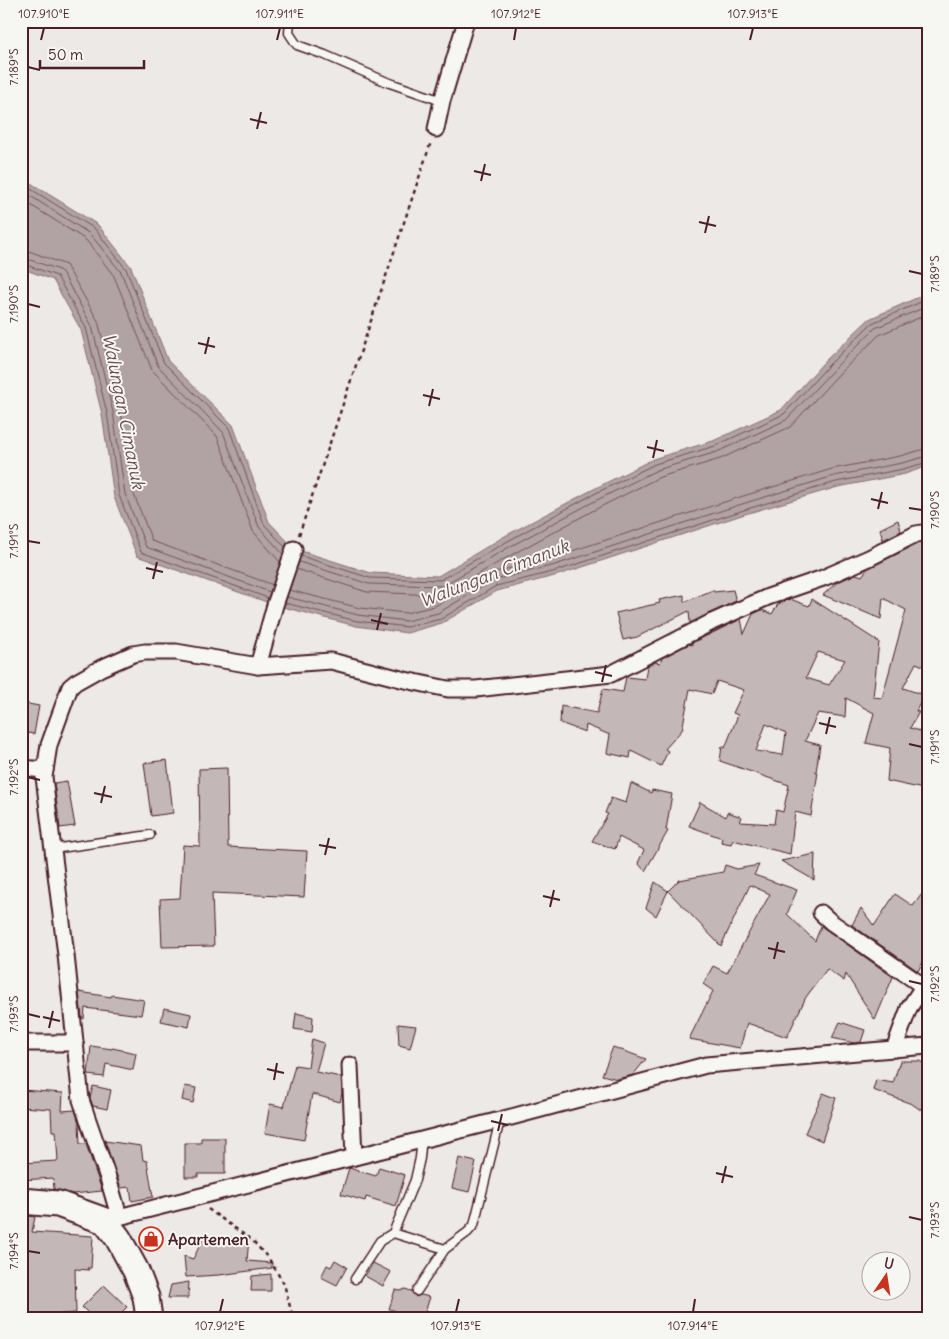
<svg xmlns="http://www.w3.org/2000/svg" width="949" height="1339" font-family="Delius,sans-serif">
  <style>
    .water { fill: #b1a2a3; stroke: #886e73 }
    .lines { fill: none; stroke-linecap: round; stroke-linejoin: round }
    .shore { stroke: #73535b; stroke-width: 1 }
    .building { fill: #c4b7b7; stroke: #4a1f2b; fill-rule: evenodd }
    .lane-casing { stroke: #4a1f2b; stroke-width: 11 }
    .street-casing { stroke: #4a1f2b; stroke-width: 19 }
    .primary-casing { stroke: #4a1f2b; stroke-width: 29 }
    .path { stroke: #4a1f2b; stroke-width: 2.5; stroke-dasharray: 4 4; stroke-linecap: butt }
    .lane { stroke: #f6f6f2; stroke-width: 8 }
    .street { stroke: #f6f6f2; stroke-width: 15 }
    .primary { stroke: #f6f6f2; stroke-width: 25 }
    .ticks { fill: none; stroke: #4a1f2b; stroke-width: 2 }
    .labels { text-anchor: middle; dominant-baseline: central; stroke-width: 4; stroke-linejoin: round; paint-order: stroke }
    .poi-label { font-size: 16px; font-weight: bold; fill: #4a1f2b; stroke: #f6f6f2; text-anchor: start }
    .water-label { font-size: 18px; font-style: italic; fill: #6e4d55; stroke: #f6f6f2 }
    .neatline { fill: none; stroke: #4a1f2b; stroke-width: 2 }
    .ticks-label { font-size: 12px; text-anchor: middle; fill: #4a1f2b }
  </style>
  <rect width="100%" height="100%" fill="#ece9e6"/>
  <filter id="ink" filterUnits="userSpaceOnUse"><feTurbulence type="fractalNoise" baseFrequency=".02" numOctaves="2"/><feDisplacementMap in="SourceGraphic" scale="10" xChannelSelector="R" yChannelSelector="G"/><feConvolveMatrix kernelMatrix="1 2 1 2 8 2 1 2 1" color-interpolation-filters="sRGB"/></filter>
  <g filter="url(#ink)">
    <polygon class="water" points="21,177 98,225 131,267 168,361 233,425 269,522 295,549 371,573 438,576 505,536 588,492 653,459 713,441 781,410 823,363 869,319 928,293 928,466 905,474 838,487 745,514 558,575 497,591 442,623 407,633 356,626 275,605 137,556 114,497 102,414 81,330 53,280 21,268"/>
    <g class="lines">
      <g class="shore">
        <polyline points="21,183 95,229 126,269 164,363 229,428 264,524 285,547"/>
        <polyline points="21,190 90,234 121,272 158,366 223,432 259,527 283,554"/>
        <polyline points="21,199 86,240 114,276 152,370 217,436 253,531 280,562"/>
        <polyline points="21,249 29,251 66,265 98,321 121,411 133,492 152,541 273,585"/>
        <polyline points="21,257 57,269 62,272 92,326 113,412 125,494 146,547 270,592"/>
        <polyline points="21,263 57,276 86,328 107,413 119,495 141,552 268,598"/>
        <polyline points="301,556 370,578 440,580 508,541 590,496 655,464 715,446 784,414 827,367 872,323 928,299"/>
        <polyline points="299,562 369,584 442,586 511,546 593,502 657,470 717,452 786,420 832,371 875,328 928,306"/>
        <polyline points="296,569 367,592 436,595 445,593 515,553 596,509 660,477 720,459 790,427 837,376 879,335 928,314"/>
        <polyline points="289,590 360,608 406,613 435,606 492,573 553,557 740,497 832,469 900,456 928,448"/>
        <polyline points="287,597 358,615 406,621 438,613 494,580 555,565 742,504 834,476 902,463 928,456"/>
        <polyline points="285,603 357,621 407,627 441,619 496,586 556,571 744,510 836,482 903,469 928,462"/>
      </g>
    </g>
    <g class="building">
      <polygon points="898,520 901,531 883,540 880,529"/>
      <path d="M 928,542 L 928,668 L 916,663 L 903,688 L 924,695 L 916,711 L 919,712 L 910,728 L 923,732 L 921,737 L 928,739 L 928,790 L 887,781 L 890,748 L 866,743 L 874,713 L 846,698 L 845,717 L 818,713 L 805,741 L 820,745 L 816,772 L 818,772 L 811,816 L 795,812 L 790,854 L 733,840 L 731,844 L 721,842 L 722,838 L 689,826 L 700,802 L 726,817 L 727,812 L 742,817 L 740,822 L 774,824 L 776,810 L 783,812 L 789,785 L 720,761 L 722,746 L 725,748 L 738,715 L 733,713 L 744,690 L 717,681 L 712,694 L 690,689 L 682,730 L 665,749 L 668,751 L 661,766 L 631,751 L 630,758 L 607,753 L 610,735 L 586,725 L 585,732 L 560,723 L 561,706 L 597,713 L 603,689 L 623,692 L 626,677 L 645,679 L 647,666 L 656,662 L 660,663 L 662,658 L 689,644 L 692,645 L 692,643 L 741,619 L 744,634 L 753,614 L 762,610 L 772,614 L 778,604 L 790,599 L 809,606 L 812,599 L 879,642 L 873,697 L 882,698 L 906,610 L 883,598 L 881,619 L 823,595 L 836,583 L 856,574 L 862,576 L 867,569 L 919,543 ZM 818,652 L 845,660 L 829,685 L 806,678 ZM 766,724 L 786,733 L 783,755 L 756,751 Z"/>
      <polygon points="713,590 714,592 733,590 736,601 690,623 689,611 637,637 623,640 616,613 660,603 659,600 684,595 684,602"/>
      <polygon points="23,703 39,706 34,734 21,732"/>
      <polygon points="167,760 173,813 151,816 144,763"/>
      <polygon points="227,768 228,847 307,851 304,897 212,893 214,946 162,947 160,899 180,898 183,845 200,846 199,769"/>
      <polygon points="67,781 75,826 60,828 54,783"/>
      <polygon points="631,783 651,793 652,790 672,794 666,830 668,831 645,871 638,863 644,850 619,837 615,849 592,841 608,814 605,813 611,798 626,803"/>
      <polygon points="815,854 814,880 781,861"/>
      <polygon points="725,865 737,869 759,865 754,875 797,890 787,914 815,941 821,926 893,977 875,1020 846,974 844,981 827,969 806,997 787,1037 747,1023 740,1048 689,1039 713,991 703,984 713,966 727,973 770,894 750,885 721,946 668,891 679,880 723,872"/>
      <polygon points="655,882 668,891 656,916 646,908"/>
      <polygon points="928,886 928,953 918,971 852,925 861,908 874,926 895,894 913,906"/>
      <polygon points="79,992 111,997 112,995 144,1000 141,1015 85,1008 84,1019 82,1018"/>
      <polygon points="164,1008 191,1014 189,1027 161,1021"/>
      <polygon points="296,1013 313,1017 312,1032 294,1029"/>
      <polygon points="840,1022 865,1030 861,1042 854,1043 832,1038"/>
      <polygon points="398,1024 416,1026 410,1048 399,1045"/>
      <polygon points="312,1039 324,1043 316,1072 341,1077 342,1093 340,1102 312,1094 304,1140 265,1133 270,1104 284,1107 295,1065 308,1067"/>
      <polygon points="91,1046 112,1049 112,1048 136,1053 133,1070 106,1064 104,1077 88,1075"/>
      <polygon points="613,1047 646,1059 633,1075 617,1079 602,1075"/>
      <polygon points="900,1061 919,1061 928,1065 928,1090 921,1110 912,1104 873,1090 876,1080 893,1083"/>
      <polygon points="93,1086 111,1090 107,1109 93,1106 90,1098"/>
      <polygon points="185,1086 196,1088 193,1103 182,1100"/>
      <polygon points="21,1090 63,1093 62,1111 75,1110 79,1123 80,1144 86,1144 102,1191 73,1194 54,1189 53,1178 21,1180 21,1163 58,1161 56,1131 52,1131 51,1109 21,1107"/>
      <polygon points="823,1093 836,1098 822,1141 805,1133"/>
      <polygon points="201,1138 225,1138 225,1174 198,1174 198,1177 185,1177 185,1143 201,1143"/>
      <polygon points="105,1141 141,1146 143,1160 147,1161 153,1197 132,1201 130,1187 121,1188"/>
      <polygon points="459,1158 476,1162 469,1192 452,1188"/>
      <polygon points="379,1167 405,1175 396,1206 366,1197 365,1201 341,1194 349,1168 376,1176"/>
      <polygon points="21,1215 35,1217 32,1232 93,1236 91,1268 87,1268 89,1270 75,1269 76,1313 48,1315 49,1318 21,1318 21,1274 25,1233 21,1233"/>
      <polygon points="204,1237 249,1238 247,1261 272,1263 272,1268 219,1275 186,1277 184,1256 193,1259"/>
      <polygon points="335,1260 347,1267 337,1285 321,1277 327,1265 331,1267"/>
      <polygon points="373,1263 391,1272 383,1286 365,1276"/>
      <polygon points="271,1274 271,1291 251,1291 252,1276"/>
      <polygon points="189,1282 188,1298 168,1298 171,1285"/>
      <polygon points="104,1285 127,1307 116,1318 93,1318 82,1307"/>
      <polygon points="405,1289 411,1291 416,1297 421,1295 430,1297 423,1318 394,1318 396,1311 389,1309 395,1290 401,1291"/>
    </g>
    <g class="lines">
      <g class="lane-casing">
        <g id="lane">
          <polyline points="290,21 289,33 297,45 325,55 387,82 442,101"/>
          <polyline points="53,849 150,835"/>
          <polyline points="393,1233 445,1249"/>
          <polyline points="355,1279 380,1241 393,1233 415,1180 420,1158 421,1147 418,1141"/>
          <polyline points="417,1291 445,1249 468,1232 474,1225 500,1120"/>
        </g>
      </g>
      <g class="street-casing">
        <g id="street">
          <polyline points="436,129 442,101 466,21"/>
          <polyline points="258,666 275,605 294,549"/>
          <polyline points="21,768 45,770"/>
          <polyline points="821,913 831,922 923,986"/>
          <polyline points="21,1043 75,1043"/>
          <polyline points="894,1049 909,1008 928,979"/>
          <polyline points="350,1065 354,1157"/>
          <polyline points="119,1216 108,1178 81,1100 66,955 44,777 49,745 70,687 76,682 101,668 133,654 145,652 176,652 258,666 331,661 405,680 448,689 476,689 611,674 712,622 768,597 823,578 869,558 916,534 928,532"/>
          <polyline points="111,1219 500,1120 706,1065 928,1046"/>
        </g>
      </g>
      <g class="primary-casing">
        <polyline id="primary" points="21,1201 58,1204 105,1221 118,1238 136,1271 146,1297 149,1318"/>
      </g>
      <g class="path">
        <polyline points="299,535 431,142"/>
        <polyline points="208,1209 253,1241 269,1259 284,1284 293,1318"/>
      </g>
      <use href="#lane" class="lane"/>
      <use href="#street" class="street"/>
      <use href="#primary" class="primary"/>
    </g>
  </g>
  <path class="ticks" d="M 41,40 L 44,28M 277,40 L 280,28M 514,40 L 516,28M 750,40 L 753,28M 28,67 L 40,70M 250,119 L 267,123M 257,129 L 261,112M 474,171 L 491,175M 481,181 L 485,164M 699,222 L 716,226M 705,233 L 709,216M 909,271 L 922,274M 28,304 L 40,307M 198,343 L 215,347M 205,354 L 209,337M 423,395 L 440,399M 429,406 L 433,389M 647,447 L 664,451M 653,458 L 657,440M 871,499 L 888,503M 909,508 L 922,510M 878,509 L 882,492M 28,541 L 40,543M 146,568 L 163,572M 153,579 L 157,562M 371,620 L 388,624M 377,630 L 381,613M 595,672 L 612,676M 602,682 L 606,665M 819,723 L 836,727M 826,734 L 830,717M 909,744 L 922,747M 28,777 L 40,780M 94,793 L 112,797M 101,803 L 105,786M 319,845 L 336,848M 325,855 L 329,838M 543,896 L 560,900M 550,907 L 554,890M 768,948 L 785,952M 774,959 L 778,942M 909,981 L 922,984M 28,1014 L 40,1017M 43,1017 L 60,1021M 49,1028 L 53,1011M 267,1069 L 284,1073M 274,1080 L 277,1063M 491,1121 L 508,1125M 498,1131 L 502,1114M 716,1173 L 733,1177M 722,1183 L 726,1166M 909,1217 L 922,1220M 28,1251 L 40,1253M 220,1312 L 223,1299M 456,1312 L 459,1299M 693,1312 L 695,1299"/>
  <defs>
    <g id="shop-ring" transform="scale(1.25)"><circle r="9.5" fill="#f6f6f2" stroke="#c8321e" stroke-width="1.5"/><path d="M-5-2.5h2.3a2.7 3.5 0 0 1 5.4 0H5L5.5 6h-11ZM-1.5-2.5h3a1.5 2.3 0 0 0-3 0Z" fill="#c8321e"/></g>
  </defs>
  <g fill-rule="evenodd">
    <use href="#shop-ring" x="151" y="1239"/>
  </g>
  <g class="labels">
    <g class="poi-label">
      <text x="168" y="1239">Apartemen</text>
    </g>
    <g class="water-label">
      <text transform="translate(124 411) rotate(79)">Walungan Cimanuk</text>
      <text transform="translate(494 573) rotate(-21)">Walungan Cimanuk</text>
    </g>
  </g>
  <rect width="949" height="1339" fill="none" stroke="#f6f6f2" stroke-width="55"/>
  <g transform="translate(886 1276) rotate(13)"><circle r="24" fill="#f6f6f2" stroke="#b1a0a2"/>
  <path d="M0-4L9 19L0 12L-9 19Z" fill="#c8321e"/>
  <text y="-8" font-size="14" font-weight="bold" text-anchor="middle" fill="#4a1f2b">U</text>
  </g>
  <path d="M40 60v8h104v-8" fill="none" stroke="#4a1f2b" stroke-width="2.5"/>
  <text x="48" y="60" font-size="15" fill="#4a1f2b" stroke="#f6f6f2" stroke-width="4" paint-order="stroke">50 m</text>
  <rect x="28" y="28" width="894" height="1284" class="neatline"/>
  <g class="ticks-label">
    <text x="44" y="18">107.910°E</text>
    <text x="280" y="18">107.911°E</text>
    <text x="516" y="18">107.912°E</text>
    <text x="753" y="18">107.913°E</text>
    <text transform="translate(14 67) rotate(-90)" y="4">7.189°S</text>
    <text transform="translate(935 274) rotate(-90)" y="4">7.189°S</text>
    <text transform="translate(14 304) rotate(-90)" y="4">7.190°S</text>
    <text transform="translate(935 510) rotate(-90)" y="4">7.190°S</text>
    <text transform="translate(14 541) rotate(-90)" y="4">7.191°S</text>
    <text transform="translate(935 747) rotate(-90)" y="4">7.191°S</text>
    <text transform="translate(14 777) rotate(-90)" y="4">7.192°S</text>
    <text transform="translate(935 984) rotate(-90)" y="4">7.192°S</text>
    <text transform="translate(14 1014) rotate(-90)" y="4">7.193°S</text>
    <text transform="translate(935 1220) rotate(-90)" y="4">7.193°S</text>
    <text transform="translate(14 1251) rotate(-90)" y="4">7.194°S</text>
    <text x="220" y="1330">107.912°E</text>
    <text x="456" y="1330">107.913°E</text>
    <text x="693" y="1330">107.914°E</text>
  </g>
</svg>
